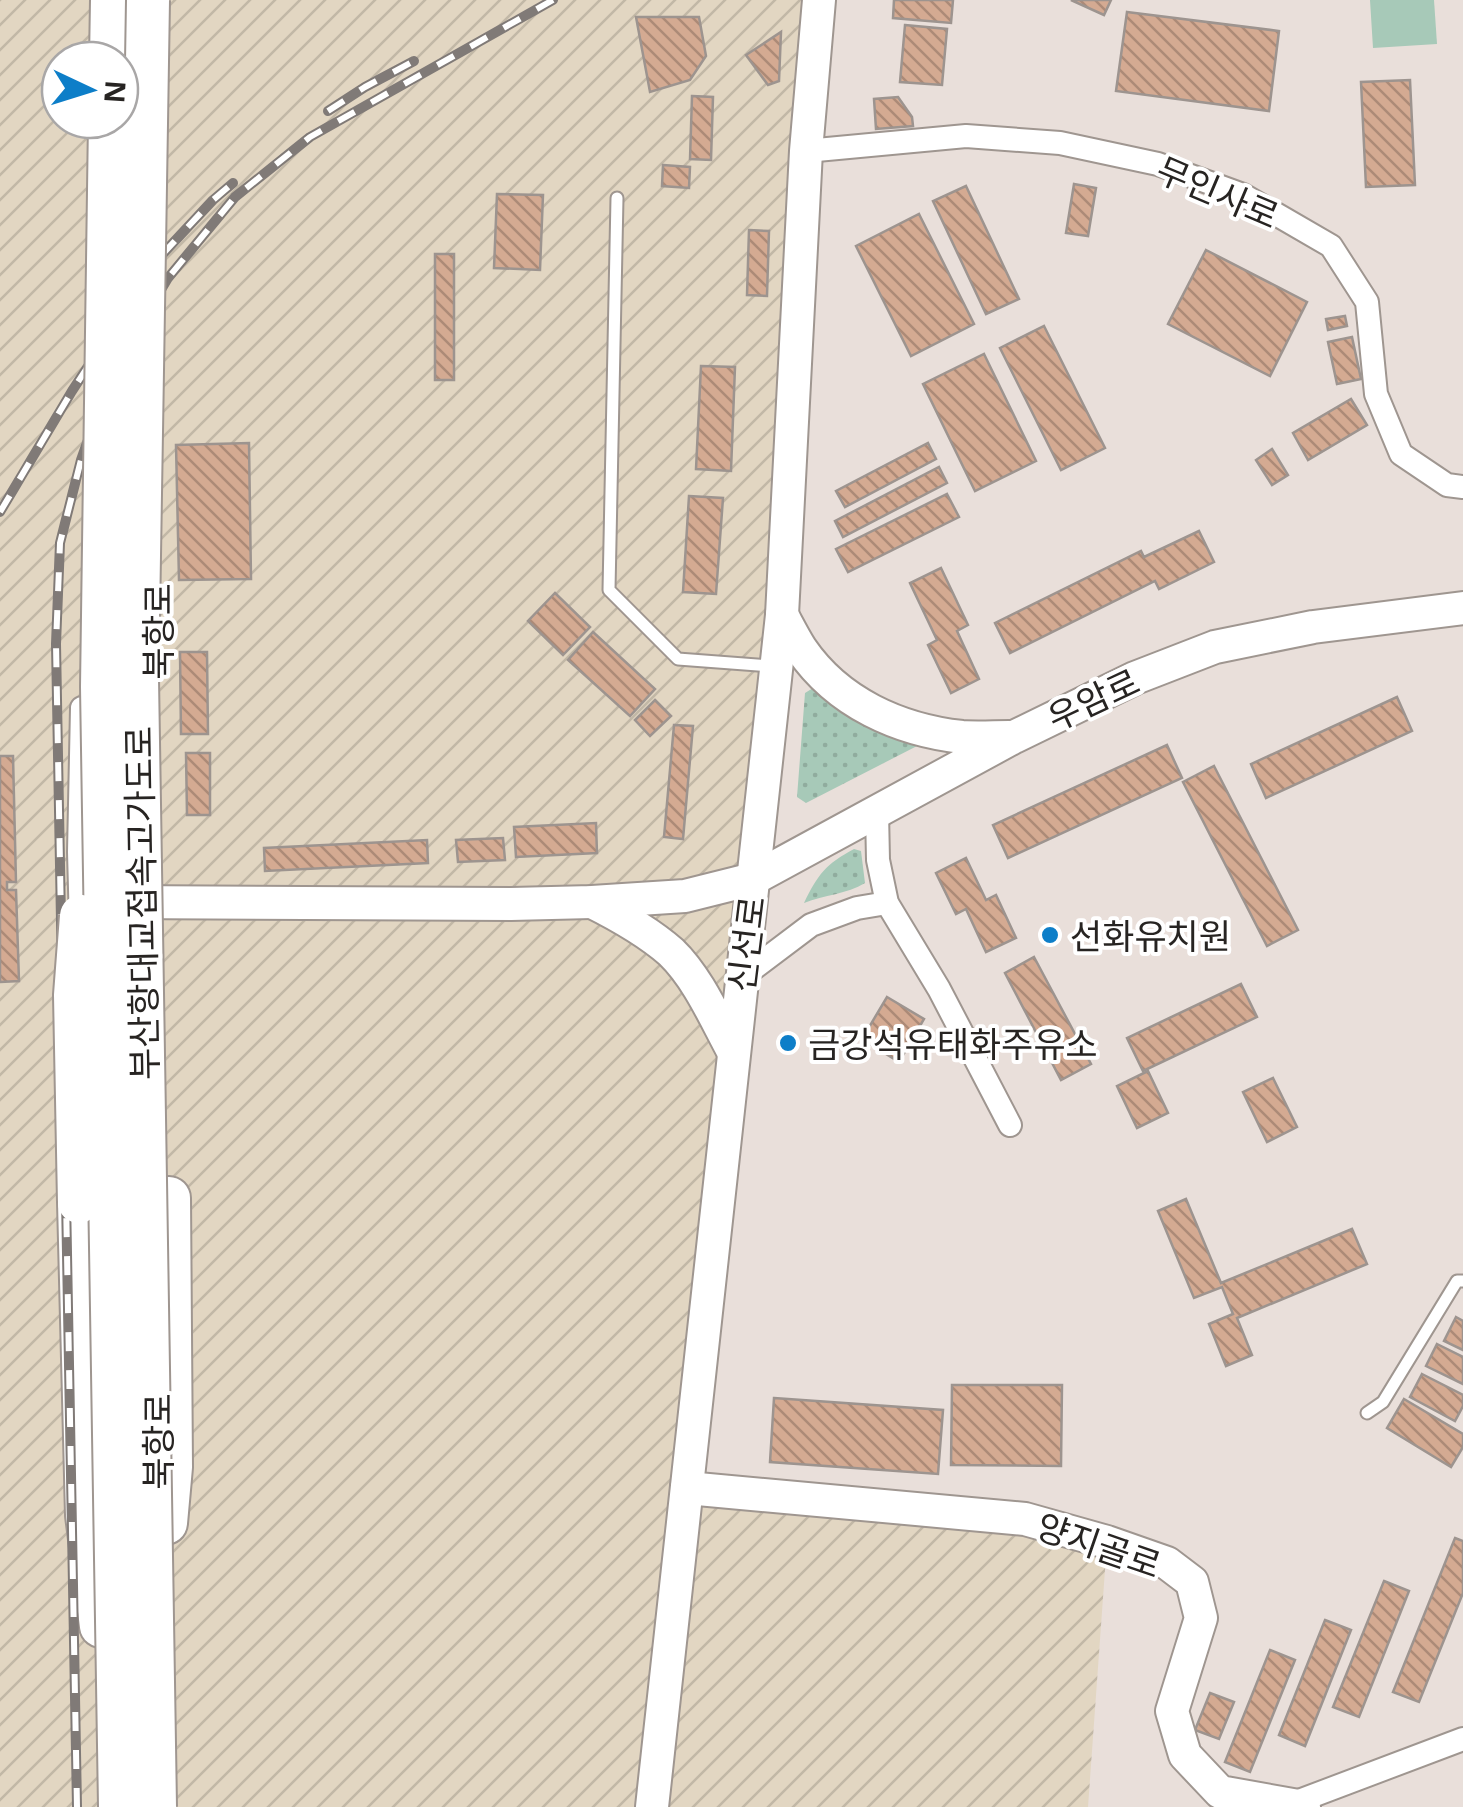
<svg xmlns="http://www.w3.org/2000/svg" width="1463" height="1807" font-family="'Noto Sans','Noto Sans KR',sans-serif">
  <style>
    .industrial { fill: url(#industrial-furrows); fill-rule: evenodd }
    .grass { fill: url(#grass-dots) }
    .pitch { fill: #a7c9b8 }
    .building { fill: url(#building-back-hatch); stroke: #9d948f; stroke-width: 2.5 }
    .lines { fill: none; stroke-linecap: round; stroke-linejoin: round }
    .lane-casing { stroke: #9f9690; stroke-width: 15 }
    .street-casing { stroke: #9f9690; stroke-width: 26 }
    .secondary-casing { stroke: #9f9690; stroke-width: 36 }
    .highway-casing { stroke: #9f9690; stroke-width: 46 }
    .lane { stroke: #fff; stroke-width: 11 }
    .street { stroke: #fff; stroke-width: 22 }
    .secondary { stroke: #fff; stroke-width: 32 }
    .highway { stroke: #fff; stroke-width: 42 }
    .rail-casing { stroke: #807a77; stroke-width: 10 }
    .rail { stroke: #fff; stroke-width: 6; stroke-dasharray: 19; stroke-linecap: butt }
    .highway-bridge-casing { stroke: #9f9690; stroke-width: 46; stroke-linecap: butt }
    .highway-bridge { stroke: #fff; stroke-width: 42 }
    .poi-dot { fill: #0d7ec8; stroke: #fff; stroke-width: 4 }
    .labels { text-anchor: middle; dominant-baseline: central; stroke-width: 8; stroke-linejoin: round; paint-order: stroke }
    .street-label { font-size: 35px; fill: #272422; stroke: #fff }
    .poi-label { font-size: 35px; fill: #272422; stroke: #fff; text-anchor: start }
  </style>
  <defs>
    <pattern id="industrial-furrows" width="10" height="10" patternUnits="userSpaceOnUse" patternTransform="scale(2.5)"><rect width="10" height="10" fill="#e2d6c2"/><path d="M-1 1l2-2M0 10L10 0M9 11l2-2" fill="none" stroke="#c2b8a6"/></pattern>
    <pattern id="grass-dots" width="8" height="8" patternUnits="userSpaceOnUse" patternTransform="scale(2.5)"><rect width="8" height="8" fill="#a7c9b8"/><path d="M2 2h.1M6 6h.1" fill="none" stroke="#90ac9e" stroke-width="1.8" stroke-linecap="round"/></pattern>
    <pattern id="building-back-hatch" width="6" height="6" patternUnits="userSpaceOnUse" patternTransform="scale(2.5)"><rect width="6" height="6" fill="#d4aa92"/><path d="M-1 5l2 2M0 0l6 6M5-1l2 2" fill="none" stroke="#ac8a77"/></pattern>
  </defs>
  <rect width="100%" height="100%" fill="#e9dfda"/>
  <path class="industrial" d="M 0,0 L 819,0 L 782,615 L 687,1488 L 1107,1542 L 1088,1807 L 0,1807 ZM 60,60 L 120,60 L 120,120 L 60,120 Z"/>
  <g class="grass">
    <polygon points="813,688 841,710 916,740 917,746 806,803 797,797 805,693"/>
    <path d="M 854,849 L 861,851 L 865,883 C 847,894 824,895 804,903 C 818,874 826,864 854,849 Z"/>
  </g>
  <polygon class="pitch" points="1370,0 1434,0 1437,44 1373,48"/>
  <g class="building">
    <polygon points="894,0 953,0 951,23 893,18"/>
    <polygon points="1071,0 1111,0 1104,15"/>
    <polygon points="1127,12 1279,31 1269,111 1116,91"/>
    <polygon points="636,17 699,17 706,56 690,80 650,92"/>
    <polygon points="905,25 947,29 942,85 900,82"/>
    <polygon points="781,32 779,81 768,85 746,55"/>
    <polygon points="1410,80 1415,185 1366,187 1361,82"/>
    <polygon points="692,96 713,97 711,160 690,159"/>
    <polygon points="898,97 912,117 913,126 876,129 874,99"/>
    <polygon points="663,165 690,167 689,188 662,186"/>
    <polygon points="1074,184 1096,188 1088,236 1066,233"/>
    <polygon points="966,186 1019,299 986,314 933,201"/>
    <polygon points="497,194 543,195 540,270 494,268"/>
    <polygon points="919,214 974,324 911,356 856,246"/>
    <polygon points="749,230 769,231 767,296 747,295"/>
    <polygon points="1206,250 1307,302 1270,376 1168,324"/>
    <rect x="435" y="254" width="19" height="126"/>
    <polygon points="1345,316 1347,326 1328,330 1326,319"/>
    <polygon points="1044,326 1105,448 1061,470 1000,348"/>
    <polygon points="1352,337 1361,379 1337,384 1328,342"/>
    <polygon points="984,354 1036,461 975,491 923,384"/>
    <polygon points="701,366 735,367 731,471 696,469"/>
    <polygon points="1351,399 1367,425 1308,460 1293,433"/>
    <polygon points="249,443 251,579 179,580 176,445"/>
    <polygon points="928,443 936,459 845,507 836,491"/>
    <polygon points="1272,449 1288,475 1272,485 1256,460"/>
    <polygon points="939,467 947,483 843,537 835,521"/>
    <polygon points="947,494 959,517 848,572 836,549"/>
    <polygon points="689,496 723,498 716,594 683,592"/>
    <polygon points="1199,531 1214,562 1159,589 1155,581 1010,653 995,623 1141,551 1144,557"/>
    <polygon points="941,568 968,625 957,631 979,679 951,693 928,645 937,640 910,583"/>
    <polygon points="555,593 590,627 563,655 528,621"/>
    <polygon points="593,632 655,689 630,716 568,660"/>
    <polygon points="180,652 207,652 208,734 181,734"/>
    <polygon points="1397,697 1412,731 1266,798 1251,764"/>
    <polygon points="655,700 671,716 650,736 635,720"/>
    <polygon points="674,725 693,726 683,839 664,837"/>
    <polygon points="1167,745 1182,778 1008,858 993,825"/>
    <polygon points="186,753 210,753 210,815 187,815"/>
    <polygon points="0,756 13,756 16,882 7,882 7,890 16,890 19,981 0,982"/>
    <polygon points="1214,766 1298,930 1267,946 1183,782"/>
    <polygon points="596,823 597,853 516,857 514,827"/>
    <polygon points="503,838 505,860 458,862 456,840"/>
    <polygon points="427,840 428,863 265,871 264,848"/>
    <polygon points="966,858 986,900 996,895 1016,938 986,952 966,909 956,914 936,873"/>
    <polygon points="1034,957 1091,1064 1061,1080 1005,973"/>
    <polygon points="1241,984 1257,1017 1143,1071 1127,1038"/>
    <polygon points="887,997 924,1019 899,1062 862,1039"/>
    <polygon points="1148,1071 1168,1113 1137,1128 1117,1086"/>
    <polygon points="1273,1078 1297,1127 1267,1142 1243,1092"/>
    <polygon points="1186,1199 1221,1283 1352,1229 1367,1264 1237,1318 1252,1355 1226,1366 1209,1324 1233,1314 1222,1287 1194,1298 1158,1211"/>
    <polygon points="1456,1317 1463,1321 1463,1350 1444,1341"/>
    <polygon points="1437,1344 1463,1357 1463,1384 1426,1366"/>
    <polygon points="1422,1374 1463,1395 1463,1406 1455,1421 1410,1397"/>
    <polygon points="952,1385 1062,1385 1061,1466 951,1465"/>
    <polygon points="774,1398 943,1410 938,1474 770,1462"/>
    <polygon points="1404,1399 1463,1434 1463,1447 1451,1467 1387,1428"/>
    <polygon points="1455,1538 1463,1541 1463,1593 1419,1702 1393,1692"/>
    <polygon points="1384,1581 1409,1591 1359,1717 1333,1707"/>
    <polygon points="1325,1620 1351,1630 1305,1746 1279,1735"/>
    <polygon points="1270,1650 1295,1660 1250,1772 1225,1762"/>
    <polygon points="1210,1693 1234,1702 1219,1739 1195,1730"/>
  </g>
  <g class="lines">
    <g class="lane-casing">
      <g id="lane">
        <polyline points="617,198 609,590 678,659 772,666"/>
        <polyline points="1367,1413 1383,1402 1457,1281 1463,1281"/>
      </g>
    </g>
    <g class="street-casing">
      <g id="street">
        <polyline points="806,151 966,136 1060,143 1158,164 1243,195 1331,246 1367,302 1376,394 1401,454 1447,485 1463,487"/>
        <polyline points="877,812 878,860 887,903 939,989 1010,1125"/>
        <polyline points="81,926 79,852 82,708"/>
        <polyline points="742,977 811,925 857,908 887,903"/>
        <polyline points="1291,1804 1463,1739"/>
      </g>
    </g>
    <g class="secondary-casing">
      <g id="secondary">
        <path d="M 782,615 C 788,626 794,638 801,649 C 838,703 899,730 962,737 C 977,738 994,737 1009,737"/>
        <polyline points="120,902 511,904 592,902 685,896 753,879 1014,737 1135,678 1215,647 1313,627 1463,608"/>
        <path d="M 592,902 C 620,916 647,931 671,952 C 698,978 715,1018 733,1051"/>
        <polyline points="687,1488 1025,1519 1107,1542 1167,1563 1192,1582 1201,1618 1172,1711 1185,1755 1220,1792 1304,1807"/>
        <polyline points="652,1807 782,615 806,151 819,0"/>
      </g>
    </g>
    <g class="highway-casing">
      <g id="highway">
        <polyline points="111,60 112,0"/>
        <polyline points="79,1202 87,1515 101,1626"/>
        <polyline points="166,1523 171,1467 169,1198"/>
      </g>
    </g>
    <use href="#lane" class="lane"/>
    <use href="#street" class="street"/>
    <use href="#secondary" class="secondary"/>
    <use href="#highway" class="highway"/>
    <g class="rail-casing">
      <g id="rail">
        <polyline points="328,111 365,87 414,61"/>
        <polyline points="0,512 72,391 158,259 213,200 233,183"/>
        <polyline points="77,1807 56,644 60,543 81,460 112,372 168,278 235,197 310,137 553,0"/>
      </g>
    </g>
    <use href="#rail" class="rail"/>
    <g class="highway-bridge-casing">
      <g id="highway-bridge">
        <polyline points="148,0 137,679 155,1807"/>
        <polyline points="110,120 102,687 120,1807"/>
        <polyline points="79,1202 75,995 81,916"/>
      </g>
    </g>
    <use href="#highway-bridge" class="highway-bridge"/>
  </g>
  <g class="poi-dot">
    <circle cx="1050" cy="935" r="10"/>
    <circle cx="788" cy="1043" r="10"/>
  </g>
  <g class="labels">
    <g class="street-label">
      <text transform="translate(1218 192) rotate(23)">무인사로</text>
      <text transform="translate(157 631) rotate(-90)">북항로</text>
      <text transform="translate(1093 699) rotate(-25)">우암로</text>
      <text transform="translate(141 903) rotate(-91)">부산항대교접속고가도로</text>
      <text transform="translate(746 944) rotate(-83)">신선로</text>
      <text transform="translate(157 1441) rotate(-90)">북항로</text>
      <text transform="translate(1099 1545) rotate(19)">양지골로</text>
    </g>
    <g class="poi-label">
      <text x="1070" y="935">선화유치원</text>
      <text x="808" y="1043">금강석유태화주유소</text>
    </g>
  </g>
  <g transform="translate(90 90) rotate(94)"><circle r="48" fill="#ffffff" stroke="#a9a7a7" stroke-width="2.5"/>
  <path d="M0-8L18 38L0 25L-18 38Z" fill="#0d7ec8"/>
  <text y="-15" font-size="28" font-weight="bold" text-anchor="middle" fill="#272422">N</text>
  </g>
</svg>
